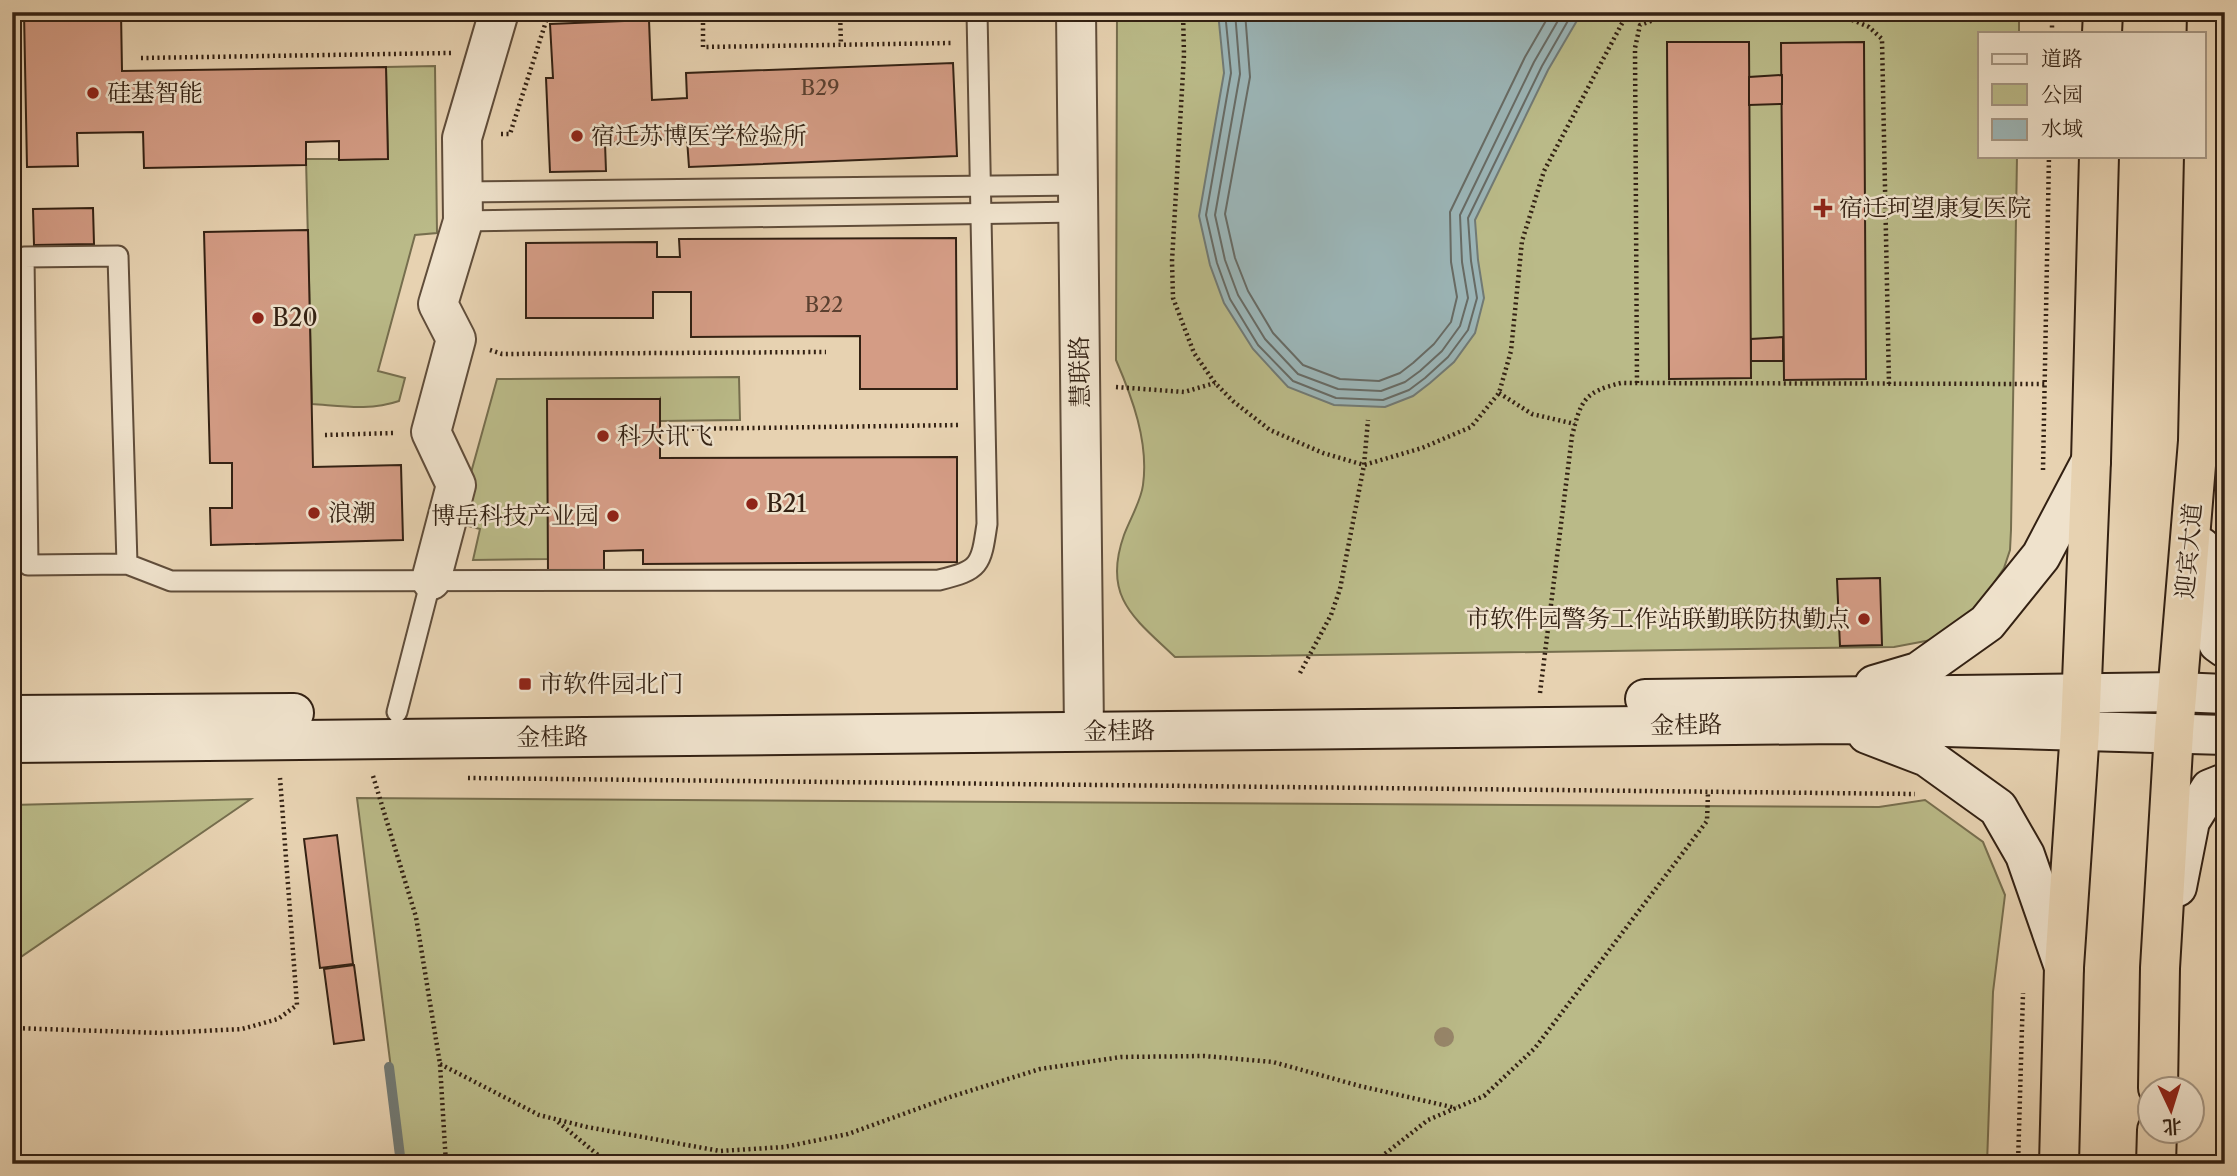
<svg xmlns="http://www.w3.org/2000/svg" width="2237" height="1176" font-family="'Libre Caslon Text','Noto Serif SC',serif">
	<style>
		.green { fill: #baba88; stroke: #766e4e; stroke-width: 2 }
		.water { fill: #9bb5b7; stroke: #717a75; stroke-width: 2 }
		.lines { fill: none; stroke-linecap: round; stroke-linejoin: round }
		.shore { stroke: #676b65; stroke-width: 2 }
		.stream { stroke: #717a75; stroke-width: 10 }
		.building { fill: #d49c85; stroke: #332113; stroke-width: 2 }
		.lane-casing { stroke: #604d3a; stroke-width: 23 }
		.street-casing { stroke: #604d3a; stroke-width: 42 }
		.secondary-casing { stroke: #332113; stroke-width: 42 }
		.highway-casing { stroke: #332113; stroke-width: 42 }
		.path { stroke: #332113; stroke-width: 4.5; stroke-dasharray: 2 3.5; stroke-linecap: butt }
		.lane { stroke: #efe2cc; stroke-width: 19 }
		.street { stroke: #efe2cc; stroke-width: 38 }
		.secondary { stroke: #efe2cc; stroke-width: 38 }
		.highway { stroke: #e7d2b1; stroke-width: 38 }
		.tree { fill: #97866a }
		.poi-dot { fill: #8f2418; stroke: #efe2cc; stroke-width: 2.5 }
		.labels { text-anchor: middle; stroke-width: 5; stroke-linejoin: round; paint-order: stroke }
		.number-label { font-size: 21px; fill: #5b4030 }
		.poi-label { font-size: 24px; fill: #332113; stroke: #efe2cc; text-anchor: start }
		.street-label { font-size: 24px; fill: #332113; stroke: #efe2cc }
	</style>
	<rect width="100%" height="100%" fill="#e7d2b1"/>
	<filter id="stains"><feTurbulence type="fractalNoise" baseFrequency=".00286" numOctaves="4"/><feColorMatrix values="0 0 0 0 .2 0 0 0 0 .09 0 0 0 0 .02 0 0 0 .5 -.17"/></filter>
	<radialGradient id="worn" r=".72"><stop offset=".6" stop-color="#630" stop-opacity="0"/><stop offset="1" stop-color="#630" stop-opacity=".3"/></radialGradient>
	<!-- green -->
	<g class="green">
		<path d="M1117,12H2019V33H1980V156H2017L2011,530L2010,550L2004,568L1974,612L1931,640L1894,647L1175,657C1134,618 1102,597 1124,535C1130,519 1141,501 1143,485C1149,442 1132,397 1116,360Z"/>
		<path d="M435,66L437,233L415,235L378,371L405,378L399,401C370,411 342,406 312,404L306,159H388L386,67Z"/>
		<polygon points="739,377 740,420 660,421 660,399 548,559 473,560 480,529 457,523 497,379"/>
		<polygon points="357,798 1879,807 1925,800 1983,842 2005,895 1993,992 1987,1164 403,1164"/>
		<polygon points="251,799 12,963 12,805"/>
	</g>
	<!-- water -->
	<polygon class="water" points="1218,12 1582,12 1548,70 1475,220 1478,260 1484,298 1475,333 1454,362 1430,383 1413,396 1385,407 1334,405 1288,387 1253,349 1224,303 1210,265 1199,216 1224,73"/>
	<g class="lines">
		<!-- shore -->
		<g class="shore">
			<polyline points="1225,12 1231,73 1206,215 1217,263 1230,299 1258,345 1293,381 1336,398 1383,400 1409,390 1425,378 1448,357 1468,330 1477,298 1471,261 1468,218 1542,66 1573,12"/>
			<polyline points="1235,12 1240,74 1215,215 1225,260 1238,295 1265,339 1298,374 1338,389 1381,391 1405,382 1420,371 1442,351 1460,326 1468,298 1462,262 1460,215 1534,62 1563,12"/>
			<polyline points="1245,12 1250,77 1225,214 1235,258 1248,291 1273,333 1303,365 1340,379 1379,381 1400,373 1413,363 1434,344 1451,322 1457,297 1451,262 1450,212 1525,57 1551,12"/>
		</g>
		<!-- stream -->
		<polyline class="stream" points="389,1067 401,1164"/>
	</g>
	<!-- building -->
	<g class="building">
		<polygon points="24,12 121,12 122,71 386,67 388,159 339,160 339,141 306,142 306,165 144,168 143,132 77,133 78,166 27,167"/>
		<polygon points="649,20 652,100 687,98 686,73 953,63 957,156 689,167 687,139 605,143 606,171 550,172 546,78 553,78 550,24"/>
		<polygon points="1667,42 1749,42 1751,378 1669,379"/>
		<polygon points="1864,42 1866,379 1784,380 1781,43"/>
		<polygon points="1782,75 1782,104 1749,105 1749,77"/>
		<polygon points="93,208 94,244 34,245 33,209"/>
		<polygon points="308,230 313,467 401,465 403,540 211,545 210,508 232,508 232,463 210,463 204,232"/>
		<polygon points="956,238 957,389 860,389 860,336 691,337 691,292 653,292 653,318 526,318 526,243 657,242 657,257 680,257 679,239"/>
		<polygon points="1783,337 1783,361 1751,361 1751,339"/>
		<polygon points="547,399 660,399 660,458 957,457 957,562 643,564 643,550 604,551 604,573 548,574"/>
		<polygon points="1880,578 1882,645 1840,646 1837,579"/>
		<polygon points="337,835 353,964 320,968 304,839"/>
		<polygon points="354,965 364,1040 334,1044 324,969"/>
	</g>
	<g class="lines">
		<!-- lane casing -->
		<g class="lane-casing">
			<g id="lane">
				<polyline points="461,192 1078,185"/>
				<polyline points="463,221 1078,212"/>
				<path d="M127,564L118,256L24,257L28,565L127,564L171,581L939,580C980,570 981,566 987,524L977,12"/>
				<polyline points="397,712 431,580"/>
			</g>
		</g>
		<!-- street casing -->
		<g class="street-casing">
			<g id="street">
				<polyline points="1076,12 1084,731"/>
				<polyline points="431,580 456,485 431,432 456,339 438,304 463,221 462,138 499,12"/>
			</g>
		</g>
		<!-- secondary casing -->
		<g class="secondary-casing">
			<g id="secondary">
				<polyline points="2201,547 2203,593 2218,643 2225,648"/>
				<polyline points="1874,685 1918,672 1987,623 2041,556 2091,461"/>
				<polyline points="1645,699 2178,692 2225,694"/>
				<polyline points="12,715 294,713"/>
				<polyline points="1867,734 1927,757 1998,808 2025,855 2064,967"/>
				<polyline points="12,743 1839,724 2225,735"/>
				<polyline points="2177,887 2190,821 2210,789 2225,783"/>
			</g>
		</g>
		<!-- highway casing -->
		<g class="highway-casing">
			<g id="highway">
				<polyline points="2102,33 2103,12"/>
				<polyline points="2158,1088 2160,968 2174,732 2198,441 2207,12"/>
				<polyline points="2059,1164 2064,967 2080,730 2091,461 2099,156"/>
				<polyline points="2156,1164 2157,1130"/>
			</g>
		</g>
		<!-- path -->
		<g class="path">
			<polyline points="703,12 703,47 952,43"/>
			<polyline points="840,12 841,45"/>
			<polyline points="1183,12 1184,55 1172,261 1173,298 1194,353 1215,383 1234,402 1270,430 1323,453 1364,465 1422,448 1471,427 1499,393 1511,351 1522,241 1544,171 1628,12"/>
			<polyline points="2052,33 2052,12"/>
			<polyline points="141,58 451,53"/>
			<polyline points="501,134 510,134 549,12"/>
			<polyline points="490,350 502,354 826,352"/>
			<polyline points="1637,383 1635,48 1640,25 1659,18 1850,19 1869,27 1882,39 1889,384"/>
			<polyline points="1116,387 1184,392 1215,383"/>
			<polyline points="1499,393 1532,414 1575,424"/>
			<polyline points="681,429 960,425"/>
			<polyline points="325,435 395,433"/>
			<polyline points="2043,470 2049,156"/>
			<polyline points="1300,673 1331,615 1340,589 1364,465 1368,420"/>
			<path d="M1540,693L1572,436C1581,400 1584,392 1621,383L2045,384"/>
			<polyline points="373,776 416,917 440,1064 446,1164"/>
			<polyline points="468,778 1915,794"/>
			<polyline points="12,1028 162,1033 242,1029 278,1019 297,1005 280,778"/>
			<polyline points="440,1064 539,1115 587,1127 720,1151 784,1147 848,1134 950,1097 1040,1069 1121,1057 1204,1056 1273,1062 1360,1086 1456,1108"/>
			<polyline points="558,1122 609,1164"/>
			<polyline points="1372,1164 1428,1120 1484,1096 1535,1048 1707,821 1708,793"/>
			<polyline points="2018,1164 2023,993"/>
		</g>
		<!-- lane -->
		<use href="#lane" class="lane"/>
		<!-- street -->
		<use href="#street" class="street"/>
		<!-- secondary -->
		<use href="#secondary" class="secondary"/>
		<!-- highway -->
		<use href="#highway" class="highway"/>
	</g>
	<!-- trees -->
	<circle class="tree" cx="1444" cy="1037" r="10"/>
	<!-- markers -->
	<g class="poi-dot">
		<circle cx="93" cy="93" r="7"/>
		<circle cx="577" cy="136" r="7"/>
		<path d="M1819.5 197.5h7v7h7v7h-7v7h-7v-7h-7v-7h7z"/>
		<circle cx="258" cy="318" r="7"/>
		<circle cx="603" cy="436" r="7"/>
		<circle cx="752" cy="504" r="7"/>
		<circle cx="314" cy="513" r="7"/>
		<circle cx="613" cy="516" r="7"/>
		<circle cx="1864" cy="619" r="7"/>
		<rect x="518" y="677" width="14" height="14" rx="3.5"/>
	</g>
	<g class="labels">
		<!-- number labels -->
		<g class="number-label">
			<text x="820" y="95">B29</text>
			<text x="824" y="312">B22</text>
		</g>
		<!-- poi labels -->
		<g class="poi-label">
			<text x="107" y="101">硅基智能</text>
			<text x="591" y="144">宿迁苏博医学检验所</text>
			<text x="1839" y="216">宿迁珂望康复医院</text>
			<text x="272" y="326">B20</text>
			<text x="617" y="444">科大讯飞</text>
			<text x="766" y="512">B21</text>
			<text x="328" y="521">浪潮</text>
			<text x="599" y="524" text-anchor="end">博岳科技产业园</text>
			<text x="1850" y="627" text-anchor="end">市软件园警务工作站联勤联防执勤点</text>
			<text x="539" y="692">市软件园北门</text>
		</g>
		<!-- street labels -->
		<g class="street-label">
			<text transform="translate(1080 372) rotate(-91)" y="8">慧联路</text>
			<text transform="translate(2189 551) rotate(-85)" y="8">迎宾大道</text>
			<text transform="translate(1686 725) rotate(-1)" y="8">金桂路</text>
			<text transform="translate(1119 731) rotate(-1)" y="8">金桂路</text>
			<text transform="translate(552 737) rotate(-1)" y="8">金桂路</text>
		</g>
	</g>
	<!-- margin -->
	<rect width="2237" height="1176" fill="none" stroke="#e7d2b1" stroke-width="42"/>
	<rect x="14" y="14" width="2209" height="1148" fill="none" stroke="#332113" stroke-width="3.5"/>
	<rect x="21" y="21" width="2195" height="1134" fill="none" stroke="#332113" stroke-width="2"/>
	<!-- legend -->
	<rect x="1978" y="32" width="228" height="126" fill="#efe2cc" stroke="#a49582" stroke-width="2"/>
	<rect x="1992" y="54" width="35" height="10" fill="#efe2cc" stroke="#a49582" stroke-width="2"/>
	<text x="2041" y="66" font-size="21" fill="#332113">道路</text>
	<rect x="1992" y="84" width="35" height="21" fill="#baba88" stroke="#a49582" stroke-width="2"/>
	<text x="2041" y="102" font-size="21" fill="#332113">公园</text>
	<rect x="1992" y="119" width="35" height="21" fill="#9bb5b7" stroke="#a49582" stroke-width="2"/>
	<text x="2041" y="136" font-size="21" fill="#332113">水域</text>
	<!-- north arrow -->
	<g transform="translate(2171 1110) rotate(176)"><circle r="33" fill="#efe2cc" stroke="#a49582" stroke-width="2"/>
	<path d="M0-5L12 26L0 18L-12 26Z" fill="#8f2418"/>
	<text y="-10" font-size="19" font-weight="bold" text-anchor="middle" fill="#332113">北</text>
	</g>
	<rect width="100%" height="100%" filter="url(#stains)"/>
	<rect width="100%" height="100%" fill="url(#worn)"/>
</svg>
